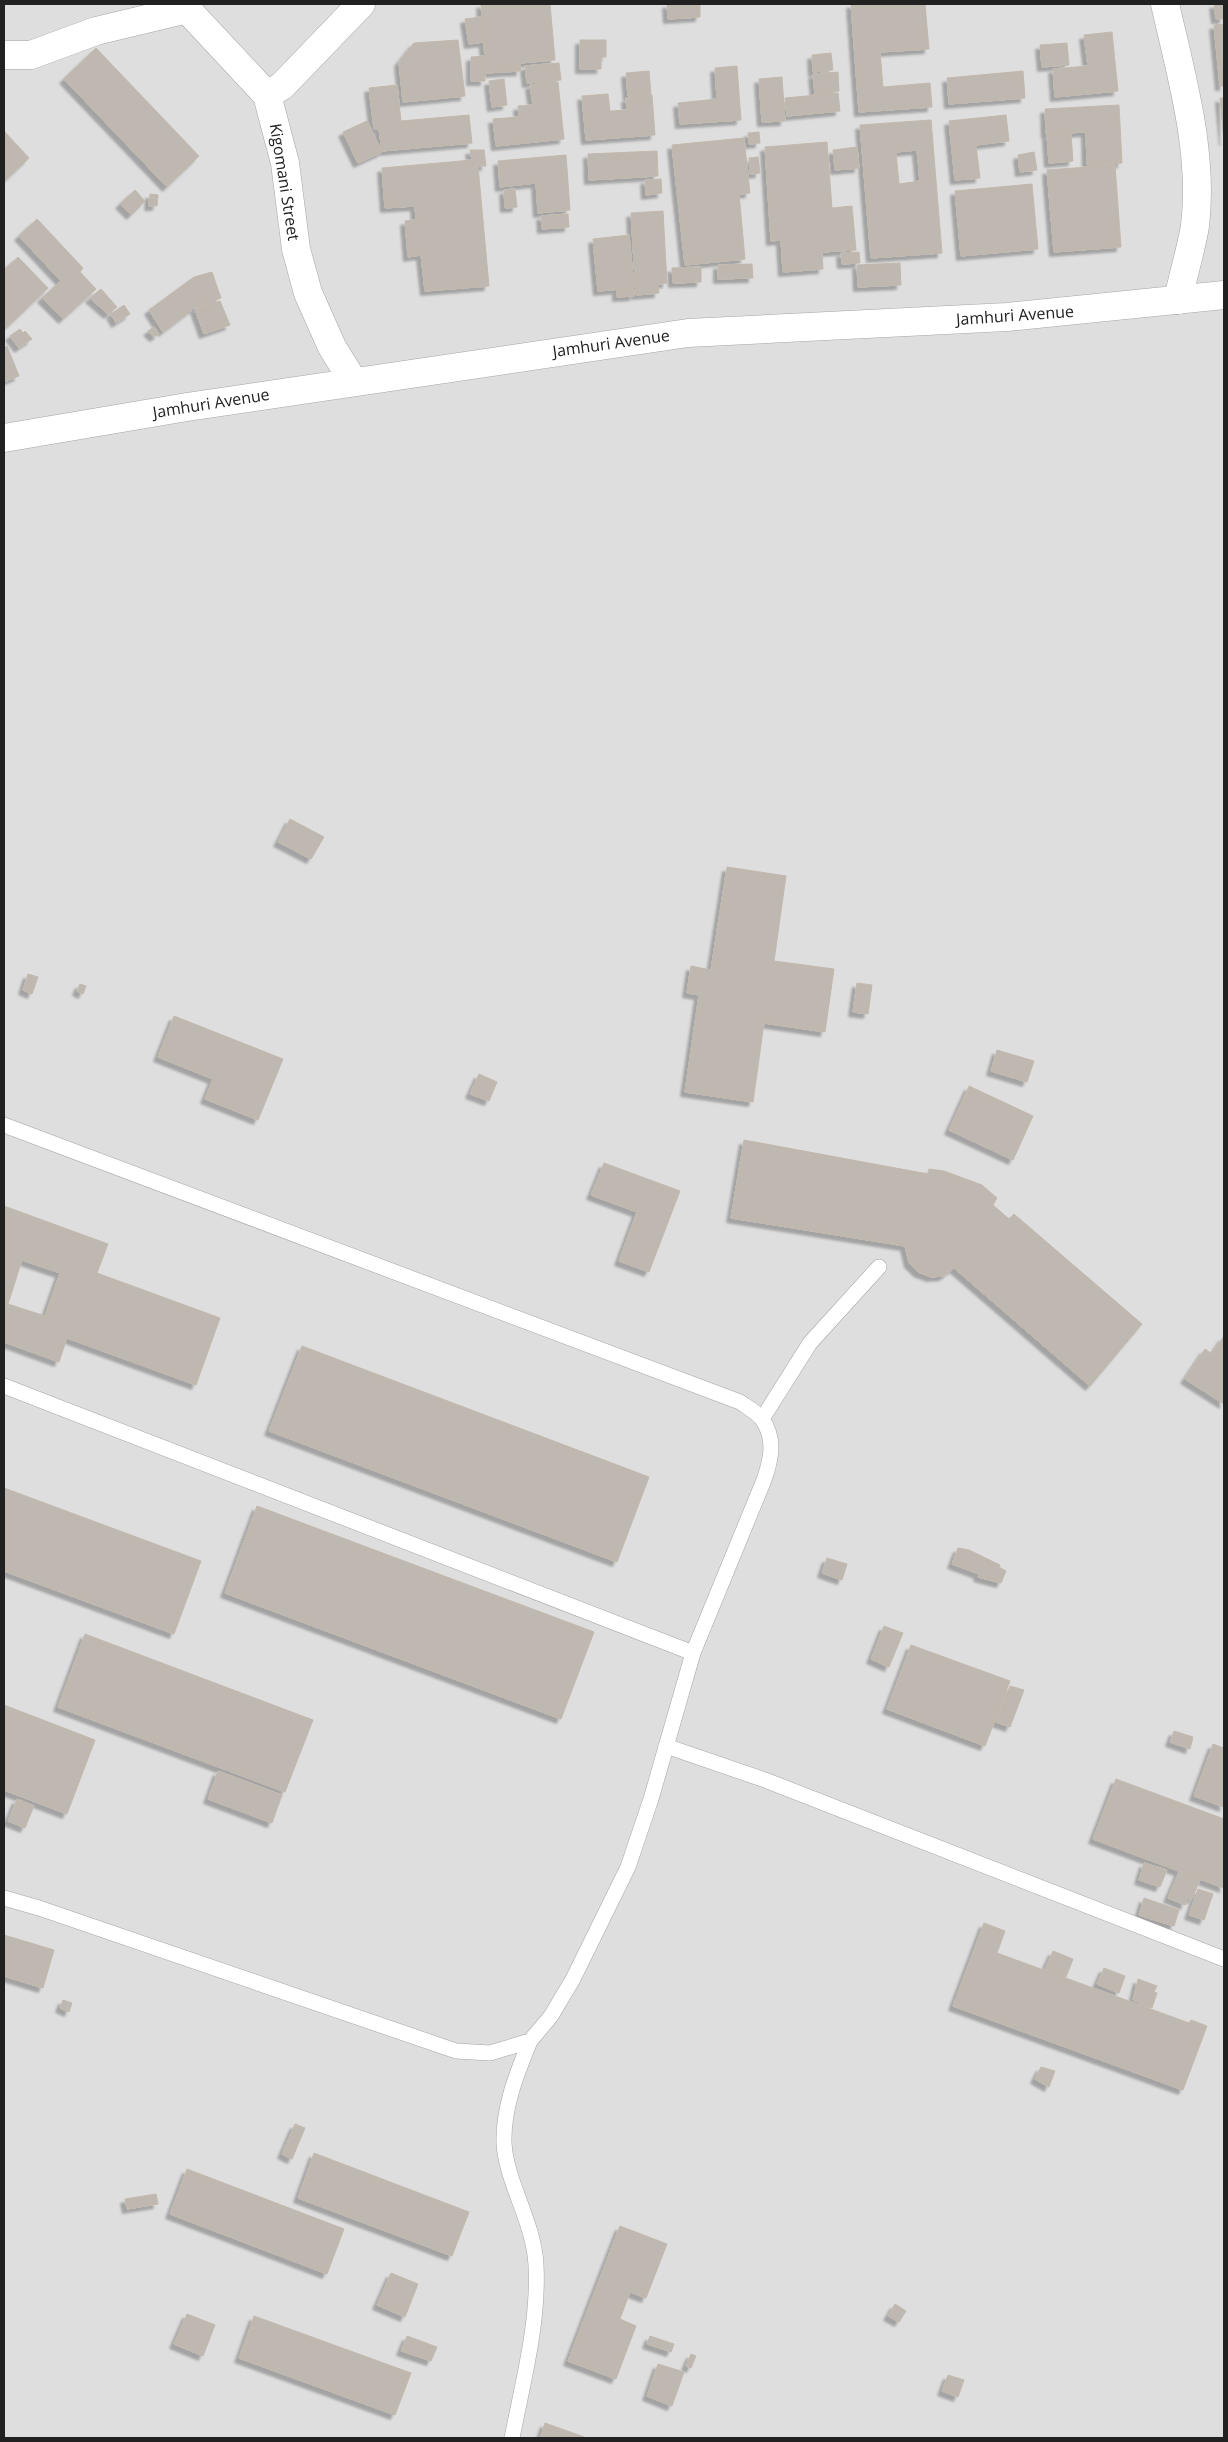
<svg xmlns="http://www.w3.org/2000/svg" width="1228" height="2442" font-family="'Open Sans',sans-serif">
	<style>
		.residential { fill: #dfdede }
		.building { fill: #beb8b1; stroke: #c2b8ac; fill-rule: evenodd; filter: url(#shadow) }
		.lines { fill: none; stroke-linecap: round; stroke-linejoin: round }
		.service-casing { stroke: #a5a5a5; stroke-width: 16 }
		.minor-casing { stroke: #a5a5a5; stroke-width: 29 }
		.tertiary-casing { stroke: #a5a5a5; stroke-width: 29 }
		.service { stroke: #fff; stroke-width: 15 }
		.minor { stroke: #fff; stroke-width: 28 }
		.tertiary { stroke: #fff; stroke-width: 28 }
		.labels { text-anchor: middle; stroke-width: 5; stroke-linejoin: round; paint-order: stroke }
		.street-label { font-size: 16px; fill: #212121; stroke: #fff }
	</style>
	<defs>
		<filter id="shadow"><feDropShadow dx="-4.5" dy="4.5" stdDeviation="1" flood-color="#0004"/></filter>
	</defs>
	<rect width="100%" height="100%" fill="#f1efe9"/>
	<!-- residential -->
	<rect class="residential" x="4" y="4" width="1220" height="2434"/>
	<!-- building -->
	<g class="building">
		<polygon points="481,4 550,4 555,60 520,63 521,71 486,73"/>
		<polygon points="667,4 700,4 700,17 668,19"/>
		<polygon points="851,4 925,4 929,49 880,52 883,87 930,83 932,107 859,112"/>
		<polygon points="1214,4 1224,4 1224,19 1216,19"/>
		<polygon points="481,17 484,42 469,44 465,19"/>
		<polygon points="1224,24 1224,86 1220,86 1214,25"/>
		<polygon points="1112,32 1118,91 1055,97 1053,69 1088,66 1084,35"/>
		<polygon points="458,40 465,96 403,102 399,62 414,43"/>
		<polygon points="580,40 606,40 606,57 601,57 601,69 580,69"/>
		<polygon points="1067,43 1069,65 1042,67 1040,45"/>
		<polygon points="96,48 199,156 167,187 64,79"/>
		<polygon points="831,53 833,70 813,72 812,55"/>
		<polygon points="484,56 485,81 471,81 471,57"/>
		<polygon points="559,63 561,80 527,83 525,66"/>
		<polygon points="737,66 741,120 680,124 678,103 717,99 715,68"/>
		<polygon points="649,71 651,95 628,96 626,73"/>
		<polygon points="1023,71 1025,98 949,104 947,78"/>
		<polygon points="838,72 839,91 815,94 813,74"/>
		<polygon points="782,77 785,121 762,122 759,79"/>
		<polygon points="504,79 507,105 492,107 489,81"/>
		<polygon points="558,82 564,139 496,146 493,119 519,117 518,106 533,105 530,85"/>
		<polygon points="397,85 401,121 469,115 472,143 382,151 379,129 374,129 369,88"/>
		<polygon points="838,93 840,111 787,116 785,98"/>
		<polygon points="608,94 610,111 627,110 626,98 652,95 655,135 586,140 582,96"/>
		<polygon points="1220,98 1224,98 1224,141"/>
		<polygon points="1119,105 1122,163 1087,165 1086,132 1046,134 1045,109"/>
		<polygon points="1006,115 1009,141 976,145 980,178 955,180 949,121"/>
		<path d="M931,120L942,253L871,258L860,125ZM917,150L920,181L899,184L896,152Z"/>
		<polygon points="367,121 382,152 358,163 343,132"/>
		<polygon points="4,131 29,158 4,182"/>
		<polygon points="759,132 760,143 749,144 748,133"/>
		<polygon points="1071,134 1073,161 1049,163 1047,135"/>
		<polygon points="744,138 750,193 739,194 745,259 685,265 672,145"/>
		<polygon points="827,142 832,208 852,206 856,250 822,252 823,269 783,272 781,240 771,241 765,147"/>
		<polygon points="857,147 859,168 835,170 833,150"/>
		<polygon points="470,150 484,150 486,166 478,166 489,286 425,291 421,255 408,257 405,221 416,220 415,206 385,208 382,168 472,160"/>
		<polygon points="657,151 658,176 589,180 588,154"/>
		<polygon points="1034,152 1037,170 1020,172 1018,155"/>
		<polygon points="566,155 570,210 538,213 536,183 500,187 498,161"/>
		<polygon points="758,157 760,173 750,174 749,158"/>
		<polygon points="1115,165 1121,247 1054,252 1047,170"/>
		<polygon points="661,179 662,193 646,195 645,180"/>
		<polygon points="1032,184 1038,249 961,256 955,191"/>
		<polygon points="515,189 517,207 505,208 504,190"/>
		<polygon points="135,190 145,201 131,215 120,204"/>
		<polygon points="150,194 158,195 157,206 149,206"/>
		<polygon points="663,211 667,283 658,284 659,293 636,295 631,213"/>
		<polygon points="568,214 569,227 542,229 541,216"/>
		<polygon points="37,219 83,268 80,272 96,289 63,319 42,298 61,281 19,236"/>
		<polygon points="629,235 634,288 598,291 593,239"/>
		<polygon points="859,252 860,263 842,264 841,253"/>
		<polygon points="18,257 48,288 4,330 4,270"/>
		<polygon points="900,263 901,285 858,287 857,265"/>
		<polygon points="752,264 753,278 718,279 718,265"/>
		<polygon points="701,267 701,282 673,283 672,268"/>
		<polygon points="212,272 221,298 194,308 163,332 149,310 194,277"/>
		<polygon points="101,289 117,307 108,314 90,298"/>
		<polygon points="634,289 634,296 617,297 617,290"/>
		<polygon points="220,301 230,325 204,334 195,309"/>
		<polygon points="124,305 130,314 116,323 111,314"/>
		<polygon points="154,327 159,334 154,337 148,331"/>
		<polygon points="20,329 23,333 25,331 32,339 19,348 10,336"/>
		<polygon points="7,346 19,376 4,382 4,348"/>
		<polygon points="290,819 324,837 311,859 278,842"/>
		<polygon points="727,867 786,876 774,961 834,969 825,1032 764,1023 753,1102 685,1092 699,995 687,993 691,966 711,970"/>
		<polygon points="28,974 38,977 32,994 23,990"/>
		<polygon points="857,983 872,985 868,1014 853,1012"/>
		<polygon points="80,984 86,986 83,994 77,991"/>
		<polygon points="174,1016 283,1059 258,1120 205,1099 213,1079 158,1057"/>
		<polygon points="997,1050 1034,1061 1027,1082 991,1071"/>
		<polygon points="479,1074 497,1082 489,1101 470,1094"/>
		<polygon points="969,1086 1033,1116 1013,1160 949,1130"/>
		<polygon points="744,1140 928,1174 929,1169 944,1171 982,1185 997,1198 993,1205 1009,1219 1014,1214 1142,1324 1090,1386 954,1268 944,1276 931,1277 918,1272 909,1263 905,1246 731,1218"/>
		<polygon points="604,1163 680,1191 649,1272 619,1261 637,1212 591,1195"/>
		<path d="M4,1206L108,1244L97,1273L220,1318L196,1385L67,1338L59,1362L4,1342ZM22,1260L60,1273L45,1316L8,1304Z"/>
		<polygon points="1224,1336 1224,1404 1185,1379 1205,1349 1212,1354"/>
		<polygon points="302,1346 649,1477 617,1562 269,1431"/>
		<polygon points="4,1488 201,1561 174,1634 4,1571"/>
		<polygon points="257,1506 594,1632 561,1719 225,1593"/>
		<polygon points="958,1548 969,1550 1000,1565 999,1567 1006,1571 1001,1583 978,1577 979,1574 952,1564"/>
		<polygon points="827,1558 847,1564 842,1580 822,1573"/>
		<polygon points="884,1626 903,1633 889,1667 871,1659"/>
		<polygon points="85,1634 313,1720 285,1792 58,1707"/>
		<polygon points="911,1645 1010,1681 985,1746 887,1709"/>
		<polygon points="1010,1686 1024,1690 1010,1727 996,1722"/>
		<polygon points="4,1705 95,1740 67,1814 4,1790"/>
		<polygon points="1174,1731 1193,1737 1190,1749 1170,1742"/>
		<polygon points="1213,1744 1224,1748 1224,1807 1194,1796"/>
		<polygon points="218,1771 282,1795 272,1823 208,1799"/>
		<polygon points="1116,1779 1224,1819 1224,1888 1093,1839"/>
		<polygon points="17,1799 34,1806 25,1828 8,1821"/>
		<polygon points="1144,1863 1167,1870 1160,1887 1139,1880"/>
		<polygon points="1179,1872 1200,1880 1192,1899 1187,1898 1185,1905 1168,1898"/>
		<polygon points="1198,1889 1213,1894 1204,1920 1189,1915"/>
		<polygon points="1144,1898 1179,1910 1174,1926 1139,1915"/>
		<polygon points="984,1923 1005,1931 997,1953 1189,2023 1191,2020 1207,2026 1183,2090 953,2006"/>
		<polygon points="4,1935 54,1950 43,1988 4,1976"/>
		<polygon points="1053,1951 1073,1959 1066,1977 1045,1969"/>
		<polygon points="1104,1968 1125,1976 1119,1993 1097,1984"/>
		<polygon points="1138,1979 1157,1986 1154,1992 1157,1993 1152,2008 1133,2000"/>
		<polygon points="63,2000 72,2003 69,2012 60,2008"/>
		<polygon points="1041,2067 1055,2071 1049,2087 1035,2079"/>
		<polygon points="295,2124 305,2128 292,2159 282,2154"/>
		<polygon points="314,2153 469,2212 452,2256 298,2198"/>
		<polygon points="187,2169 344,2229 327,2274 170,2214"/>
		<polygon points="156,2194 158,2204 127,2209 125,2199"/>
		<polygon points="620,2226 667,2244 646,2298 630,2292 620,2319 636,2326 616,2379 568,2361"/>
		<polygon points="391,2273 418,2284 405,2317 377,2305"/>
		<polygon points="895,2304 906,2311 899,2322 888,2316"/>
		<polygon points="187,2314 215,2325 203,2356 174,2344"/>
		<polygon points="254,2316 411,2373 395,2415 239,2358"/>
		<polygon points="407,2336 437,2347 431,2361 401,2351"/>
		<polygon points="650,2336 674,2344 671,2352 647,2344"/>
		<polygon points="691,2354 696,2356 691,2368 686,2366"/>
		<polygon points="658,2364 684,2372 672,2406 647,2396"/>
		<polygon points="948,2375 964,2380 958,2397 942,2391"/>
		<polygon points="545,2423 587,2438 540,2438"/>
	</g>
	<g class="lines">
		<!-- service casing -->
		<g class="service-casing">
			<g id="service">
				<path d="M4,1125L740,1402C747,1407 758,1413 762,1419C776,1439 771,1460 764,1480L693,1653L651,1799L628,1867L573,1979L551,2016L530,2041L490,2053L456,2051L39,1908L4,1898"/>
				<polyline points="4,1386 693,1653"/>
				<polyline points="762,1419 810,1343 879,1267"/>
				<polyline points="666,1746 765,1780 1224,1959"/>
				<path d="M512,2438C523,2381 539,2323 536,2265C534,2222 506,2182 504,2143C503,2107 517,2073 530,2041"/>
			</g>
		</g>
		<!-- minor casing -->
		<g class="minor-casing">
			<g id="minor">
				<polyline points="182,4 267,95 285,163 296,249 308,293 332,347 353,381"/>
				<path d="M1165,4C1181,75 1204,152 1195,226C1191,250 1183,275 1178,300"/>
				<polyline points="4,55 31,55 96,31 188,9"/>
				<polyline points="267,95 282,86 361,4"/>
			</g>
		</g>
		<!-- tertiary casing -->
		<g class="tertiary-casing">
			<polyline id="tertiary" points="4,438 187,407 688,333 1007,317 1224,295"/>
		</g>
		<!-- service -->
		<use href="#service" class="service"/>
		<!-- minor -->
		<use href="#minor" class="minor"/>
		<!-- tertiary -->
		<use href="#tertiary" class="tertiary"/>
	</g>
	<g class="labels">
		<!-- street labels -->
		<g class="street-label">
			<text transform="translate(285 182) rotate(81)" y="6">Kigomani Street</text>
			<text transform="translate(1015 315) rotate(-4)" y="6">Jamhuri Avenue</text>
			<text transform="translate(611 343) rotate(-8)" y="6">Jamhuri Avenue</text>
			<text transform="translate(211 403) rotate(-9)" y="6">Jamhuri Avenue</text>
		</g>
	</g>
	<!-- border -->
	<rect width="1228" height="2442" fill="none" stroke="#212121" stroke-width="10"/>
</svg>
